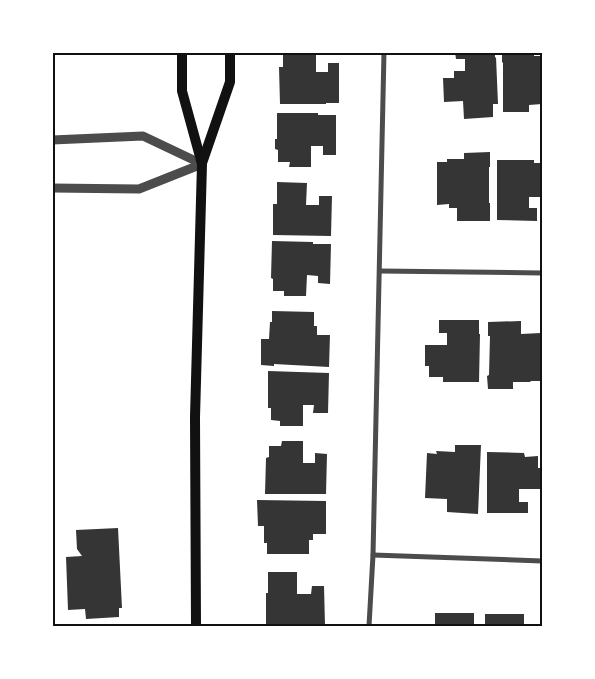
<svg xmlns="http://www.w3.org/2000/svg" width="595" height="679" font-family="Helvetica,sans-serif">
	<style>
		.building { fill: #353535 }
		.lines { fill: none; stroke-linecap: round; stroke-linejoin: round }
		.minor { stroke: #4c4c4c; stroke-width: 5 }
		.tertiary { stroke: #4c4c4c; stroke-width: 9 }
		.secondary { stroke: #111; stroke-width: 10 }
		.neatline { fill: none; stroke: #111; stroke-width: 2 }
	</style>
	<rect width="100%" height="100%" fill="#fff"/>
	<!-- building -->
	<g class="building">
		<polygon points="316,52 316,72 328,72 328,63 339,63 339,103 326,103 326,104 280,104 279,67 283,67 283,53"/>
		<polygon points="455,52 495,52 495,58 496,57 498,104 493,104 493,117 464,119 463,101 444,102 443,78 454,78 454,71 465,71 465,59 456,59"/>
		<polygon points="502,52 534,52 534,56 542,56 542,104 529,105 529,112 503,112 503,63 502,62"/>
		<polygon points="277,113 318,113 318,115 336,115 336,155 323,155 323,146 311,146 311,167 289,167 290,162 278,162 278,150 275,149 275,139 277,139"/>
		<polygon points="490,152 490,167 489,167 489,203 490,203 490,221 457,221 457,208 449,208 449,204 437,205 437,162 447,162 447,159 464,159 464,153"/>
		<polygon points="497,160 534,160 534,163 542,163 542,197 529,197 529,208 537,208 537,221 497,220"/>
		<polygon points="277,182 307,183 306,205 319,205 319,196 332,196 331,236 273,235 273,204 277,204"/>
		<polygon points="272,241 313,242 313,244 331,244 330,284 318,283 318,276 307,275 306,296 284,296 284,291 273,291 273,279 271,278"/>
		<polygon points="272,311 314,312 314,326 317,326 317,335 330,335 329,367 274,364 274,366 261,365 261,339 269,339 270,322 272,322"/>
		<polygon points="439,320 479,320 479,334 480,334 479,382 443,382 443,377 429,377 429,366 425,366 425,345 447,345 447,333 439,333"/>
		<polygon points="521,321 521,334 541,333 541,381 530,381 531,382 513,382 513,389 488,389 487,376 489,375 490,336 488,336 488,322"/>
		<polygon points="268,371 329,373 328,413 313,413 314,405 303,405 303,426 280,426 280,421 271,420 271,408 268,408"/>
		<polygon points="282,441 303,441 303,463 315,463 315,453 327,454 326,494 265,494 266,458 269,457 269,446 281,446"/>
		<polygon points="455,445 481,445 478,514 447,512 447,499 425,498 427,453 437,454 436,451 455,452"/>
		<polygon points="487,452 524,453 525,457 538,456 538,468 542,468 541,489 519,489 519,502 528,502 528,513 487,513"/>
		<polygon points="257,500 326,501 326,534 313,534 313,540 309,540 309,554 267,554 267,543 264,543 264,526 258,526"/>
		<polygon points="118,528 122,608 119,608 119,617 86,619 85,609 68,610 66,557 82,556 77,549 76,530"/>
		<polygon points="268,572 297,572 297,594 311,594 312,586 324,586 325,625 266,625 266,593 268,593"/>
		<polygon points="435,613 474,613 474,626 435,625"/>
		<rect x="485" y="614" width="39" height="12"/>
	</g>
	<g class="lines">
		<!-- minor -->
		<g class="minor">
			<polyline points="380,271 542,273"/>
			<polyline points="373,555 542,561"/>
			<polyline points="369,626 373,555 384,52"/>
		</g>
		<!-- tertiary -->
		<g class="tertiary">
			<polyline points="52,140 143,136 202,164"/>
			<polyline points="52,188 139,189 202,164"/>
		</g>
		<!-- secondary -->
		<g class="secondary">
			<polyline points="182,52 182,91 202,164 195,417 196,626"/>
			<polyline points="202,163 230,82 230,52"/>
		</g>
	</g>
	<!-- border -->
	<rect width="595" height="679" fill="none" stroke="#ffffff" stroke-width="108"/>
	<rect x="54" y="54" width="487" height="571" class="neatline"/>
</svg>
